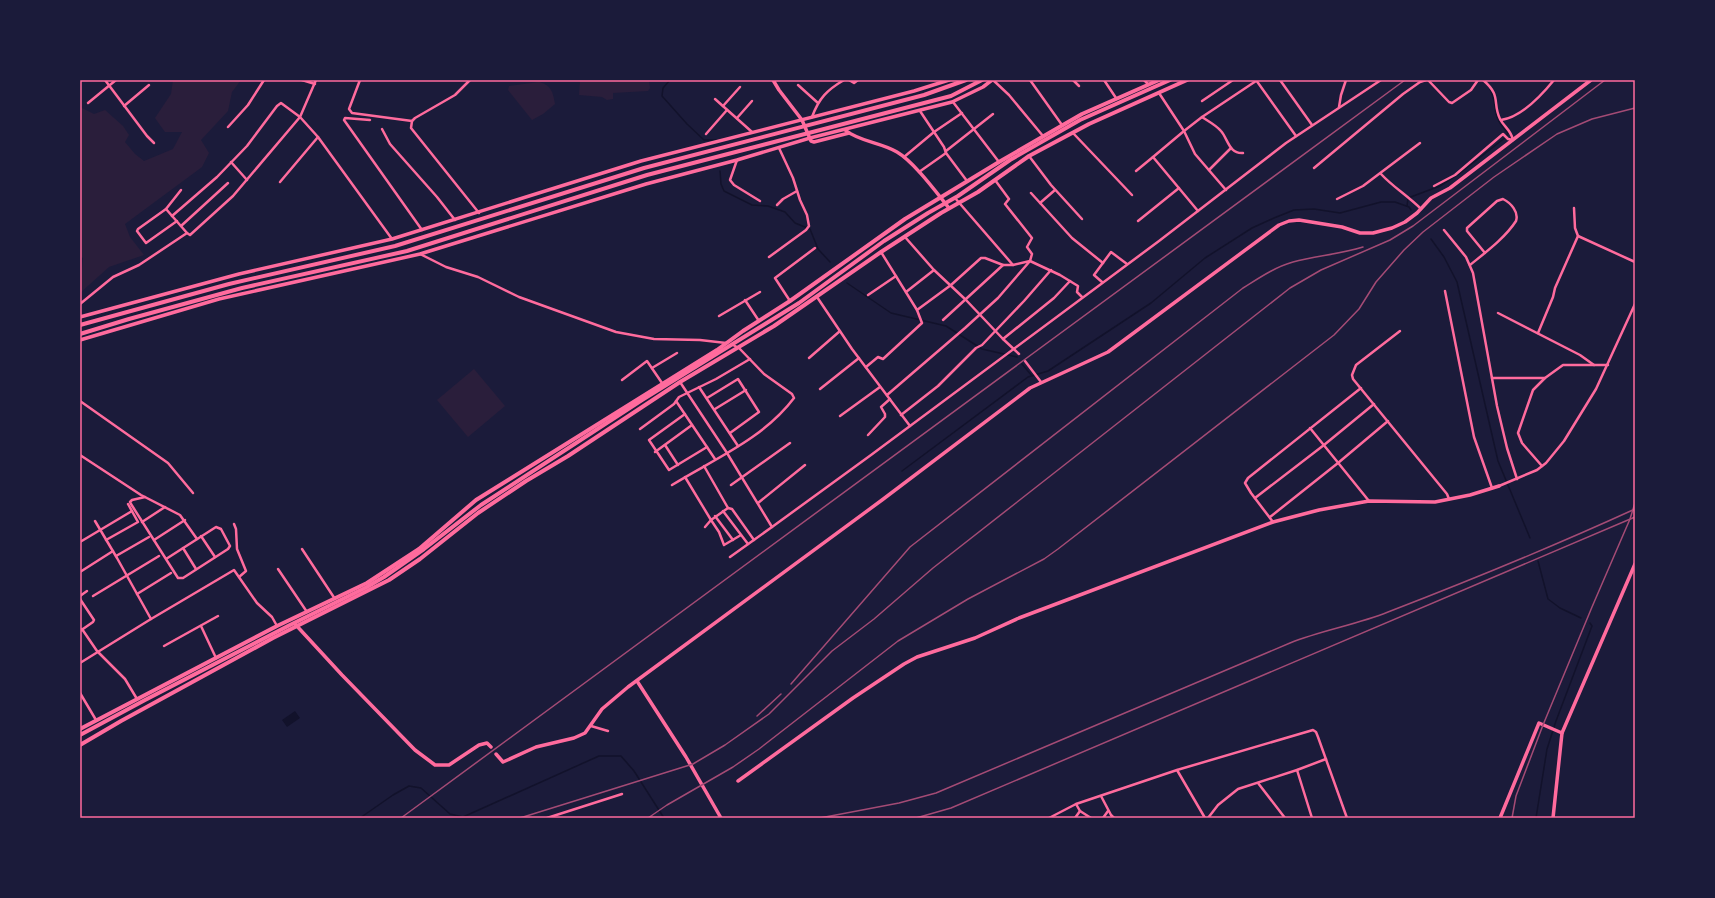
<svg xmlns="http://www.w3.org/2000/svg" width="1715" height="898" font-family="Jost,sans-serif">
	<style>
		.green { fill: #2a1e3b }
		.water { fill: #12122b }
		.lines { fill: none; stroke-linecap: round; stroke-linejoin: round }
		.stream { stroke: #12122b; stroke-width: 1.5 }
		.minor { stroke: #ff6b9d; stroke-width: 2.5 }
		.tertiary { stroke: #ff6b9d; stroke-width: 3.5 }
		.primary { stroke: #ff6b9d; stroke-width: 4 }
		.rail { stroke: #a44b75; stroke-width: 1.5 }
		.neatline { fill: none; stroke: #ff6b9d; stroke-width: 1.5 }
	</style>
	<rect width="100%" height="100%" fill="#1b1b3a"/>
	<!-- green -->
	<g class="green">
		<polygon points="173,80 241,80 232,92 228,111 201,140 209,153 202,167 125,224 130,237 144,255 109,267 80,293 83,258 80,256 80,107 94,114 105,110 123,126 129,135 125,142 135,154 144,161 173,149 182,132 165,132 155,118 171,94"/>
		<polygon points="580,80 649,80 650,88 648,91 613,93 613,99 607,100 602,97 579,95"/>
		<path d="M539,82C551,85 553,92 555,104L543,114L532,120L508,90L509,86Z"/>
		<polygon points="474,369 505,406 468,437 437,400"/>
	</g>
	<!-- water -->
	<polygon class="water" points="295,711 300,718 287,727 282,720"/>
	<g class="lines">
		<!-- stream -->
		<g class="stream">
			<polyline points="670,80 663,88 662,96 687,124 704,140 717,140"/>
			<polyline points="720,171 721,184 724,191 752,205 768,206 785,212 795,223 810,229 818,249 830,262"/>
			<path d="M1407,206L1408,198L1440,186L1460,173L1506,137L1508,133C1490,115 1499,107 1490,89"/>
			<polyline points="1431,239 1444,257 1457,282 1498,461 1530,538"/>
			<polyline points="847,283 891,313 946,326 982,349 1017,357"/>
			<polyline points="1022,364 1032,376"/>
			<polyline points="902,471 1028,377 1048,371 1151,303 1205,258 1252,228 1274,218 1294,210 1314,209 1340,213 1381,202 1395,202 1409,207 1411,210"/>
			<polyline points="1538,561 1548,599 1560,608 1581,618"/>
			<polyline points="360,818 393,795 409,786 421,788 450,814 463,817 599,756 621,756 634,771 664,818"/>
			<polyline points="1536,818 1547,749 1556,721 1592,626 1590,623"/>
		</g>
		<!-- minor -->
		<g class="minor">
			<polyline points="105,80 147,136 154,143"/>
			<polyline points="302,80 315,84"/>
			<polyline points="316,80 300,117 318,137 392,239"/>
			<polyline points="360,80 349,109 352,113 412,121"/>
			<polyline points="470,80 455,95 415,118 412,121 411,128 479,213"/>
			<polyline points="849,80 854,83 858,80"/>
			<polyline points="993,80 1009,95 1043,136"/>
			<polyline points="1030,80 1062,125"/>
			<polyline points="1073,80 1079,86"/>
			<polyline points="1104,80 1116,98"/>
			<polyline points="1144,80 1148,84"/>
			<polyline points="1256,80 1296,136"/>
			<polyline points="1280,80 1312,125"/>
			<polyline points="1428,80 1449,102 1452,103 1471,90 1478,80"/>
			<polyline points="798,85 818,103"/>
			<polyline points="1159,93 1184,131 1153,157 1198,211"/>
			<polyline points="715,99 752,132"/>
			<polyline points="1202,101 1233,80"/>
			<polyline points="953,102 999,162"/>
			<polyline points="88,103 116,80"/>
			<polyline points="124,106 149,85"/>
			<polyline points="723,106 740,87"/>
			<polyline points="1339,107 1341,95 1346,80"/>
			<polyline points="920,111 944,147 946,153 967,181"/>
			<path d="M812,117C819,98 827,90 844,80"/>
			<polyline points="1202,117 1256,81"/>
			<polyline points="737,118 752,101"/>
			<polyline points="370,120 345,118 344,120 422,230"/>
			<path d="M1501,120C1522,117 1541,96 1554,80"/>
			<polyline points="228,127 248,105 264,80"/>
			<polyline points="382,129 390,144 437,197 455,220"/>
			<polyline points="1073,133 1132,195"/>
			<polyline points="706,134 727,110"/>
			<polyline points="946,151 993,114"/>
			<polyline points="1029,156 1051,185 1082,219"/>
			<polyline points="904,157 934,132 962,113"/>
			<polyline points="737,160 730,180 734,185 760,201"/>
			<polyline points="231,162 247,180"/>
			<polyline points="1314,168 1403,94 1420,82 1426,80"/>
			<polyline points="1209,170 1231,148"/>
			<polyline points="1136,171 1153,157"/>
			<polyline points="919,172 946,153"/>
			<path d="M1381,174C1393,187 1408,196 1421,209"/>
			<polyline points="280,182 318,137"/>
			<path d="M1434,186L1455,175L1503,134L1508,139L1513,140C1511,130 1504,127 1500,119C1492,103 1502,96 1483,80"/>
			<path d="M1226,190L1195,154L1184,131L1202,117C1208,121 1216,125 1221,131C1228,139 1229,154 1243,153"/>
			<polyline points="1031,193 1072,238 1103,263"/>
			<polyline points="955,198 1013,265 1030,261 1060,275 1078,286 1077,292 1082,297"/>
			<polyline points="1337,199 1363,186 1420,143"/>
			<polyline points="1040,203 1055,190"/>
			<polyline points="777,205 783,199 797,191"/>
			<polyline points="1574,208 1575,228 1578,236 1635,262"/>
			<polyline points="166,209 187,233"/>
			<polyline points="177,221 146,243 137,231 138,229 166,209 181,190"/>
			<polyline points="1138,221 1179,188"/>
			<polyline points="181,226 228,183"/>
			<polyline points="1444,230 1466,257 1473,273 1497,406 1507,448 1517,479"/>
			<polyline points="905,237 934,270 966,300 1003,339 1019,354"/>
			<polyline points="420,254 446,267 478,277 519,297 616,332 654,339 700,340 726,343"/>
			<polyline points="769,257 806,230 809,226 807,215 800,200 793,178 779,148"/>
			<path d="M1470,265C1486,252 1505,238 1516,221C1519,212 1511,203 1503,199L1497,201L1467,228V231L1485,253"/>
			<polyline points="1102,282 1094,275 1111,252 1127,264"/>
			<polyline points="1445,291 1474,437 1492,488"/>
			<polyline points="906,292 934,270"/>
			<polyline points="868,295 896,276"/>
			<polyline points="817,297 852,349 910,426"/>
			<polyline points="745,300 759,321"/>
			<polyline points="790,301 775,278 815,248"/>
			<polyline points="80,304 113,277 139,265 187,233 190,235 233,196 300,117 281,103 277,106 247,146 217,177 172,216"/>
			<polyline points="917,310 951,285 981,258 985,258 1003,265"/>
			<polyline points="1498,313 1580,355 1594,365"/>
			<polyline points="719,316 760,292"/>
			<polyline points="943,320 1003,265 1013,265"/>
			<polyline points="1400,331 1356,365 1352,375 1353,379 1447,494 1449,499"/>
			<polyline points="1538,333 1553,297 1555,288 1578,236"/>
			<polyline points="1003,339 1054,298 1070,281"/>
			<polyline points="809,358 840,331"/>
			<polyline points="1025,361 1041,382"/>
			<polyline points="866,367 878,357 883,359 922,323 917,310 881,252"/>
			<polyline points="652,368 677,353"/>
			<polyline points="1492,378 1545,378"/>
			<polyline points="622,380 647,361 662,383"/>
			<polyline points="680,382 727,453 772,527 730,557"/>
			<polyline points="699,387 738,446"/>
			<polyline points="820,389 859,358"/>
			<polyline points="887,395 965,328 998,298 1030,261 1032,254 1027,247 1032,238 1005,204 1009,199 995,180"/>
			<polyline points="707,398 738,379 759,412 730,433"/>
			<polyline points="80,401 168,463 193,493"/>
			<polyline points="676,401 715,459"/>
			<polyline points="715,409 746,390"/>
			<polyline points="685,414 649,440 669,470 707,447"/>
			<polyline points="901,415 938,386 976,348 982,345 1024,301 1051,270"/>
			<polyline points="840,416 880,387"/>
			<polyline points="1310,428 1369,501"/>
			<polyline points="640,429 674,404 679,397 716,379 750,359"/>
			<polyline points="868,435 885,417 885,414 881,407 890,399"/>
			<polyline points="665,445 678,465"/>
			<polyline points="655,452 692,425"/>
			<polyline points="80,455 141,495 180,515 197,539"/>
			<polyline points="704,466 728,508"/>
			<polyline points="1542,466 1522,443 1518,433 1533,390 1545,378 1563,365 1608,365"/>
			<polyline points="685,477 711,520 728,508 732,509 754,540"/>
			<path d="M672,485C714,459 763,439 794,398L792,394L764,374L739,348L733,345"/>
			<polyline points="731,485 790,443"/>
			<polyline points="1499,486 1537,470 1546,463 1564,441 1596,389 1635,304"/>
			<polyline points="145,497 132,500 130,502 131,504 178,578 183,578 228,549 230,546 221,529 216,527 166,559"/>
			<polyline points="1255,498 1324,445 1374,404"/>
			<polyline points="758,503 805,465"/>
			<polyline points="723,511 748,544"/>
			<polyline points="715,516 733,540"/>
			<polyline points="1270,517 1338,463 1388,421"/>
			<polyline points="95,521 117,558 151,619 234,570 257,603 272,617 277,626"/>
			<polyline points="142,522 165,507"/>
			<polyline points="1273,522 1251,493 1245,483 1248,478 1361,388"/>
			<polyline points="234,524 236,529 237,549 246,571 239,577"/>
			<polyline points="705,527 711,520 719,532 724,545 741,535"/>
			<polyline points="772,527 871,455 1159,241 1286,143 1381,80"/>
			<polyline points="201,536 215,557"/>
			<polyline points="106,540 138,522 128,504"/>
			<polyline points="154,540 185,520"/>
			<polyline points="80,542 132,511"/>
			<polyline points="183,548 196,569"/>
			<polyline points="302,549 335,599"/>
			<polyline points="116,556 149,537"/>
			<polyline points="278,569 307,612"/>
			<polyline points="80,572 113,551"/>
			<polyline points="137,594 171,573"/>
			<polyline points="80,596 87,591"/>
			<polyline points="93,596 159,556"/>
			<polyline points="80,599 94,620 93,622 80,631"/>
			<polyline points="201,626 216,658"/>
			<polyline points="82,629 97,651 125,679 137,699"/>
			<polyline points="164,646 218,616"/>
			<polyline points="80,663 151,619"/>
			<polyline points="80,693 96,720"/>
			<polyline points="591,726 608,731"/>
			<polyline points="1177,770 1205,818"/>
			<polyline points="1297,770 1312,818"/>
			<polyline points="1258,783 1285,818"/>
			<polyline points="1101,796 1111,815 1114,818"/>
			<polyline points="1076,804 1080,811 1091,818"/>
			<polyline points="547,818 622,794"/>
			<polyline points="1049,818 1076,804 1177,770 1313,730 1316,732 1318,737 1347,818"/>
			<polyline points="1075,818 1080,811"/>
			<polyline points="1103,818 1108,811"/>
			<polyline points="1208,818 1218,805 1238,789 1297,770 1326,759"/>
		</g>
		<!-- tertiary -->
		<g class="tertiary">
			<polyline points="773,80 779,90 802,120 811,141 814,142 849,133"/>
			<path d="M845,130C860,142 880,142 897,152C914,162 936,192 949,208"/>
			<polyline points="80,317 239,274 392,239 641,161 914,91 949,80"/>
			<polyline points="80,340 219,299 420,254 646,184 737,160 810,138 952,102 983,87 992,80"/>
			<polyline points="295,624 342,675 415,750 435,765 449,765 479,745 487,743 491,747"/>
			<polyline points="637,681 686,757 721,818"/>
			<polyline points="496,754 503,762 536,747 574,738 585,733 602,709 628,687 882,500 1030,388 1108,352 1279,225 1289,221 1299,220 1342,227 1360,233 1373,233 1392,228 1405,222 1417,213 1431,198 1450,188 1591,80"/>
			<polyline points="738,781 853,698 904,664 917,657 975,638 1019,618 1273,522 1319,510 1369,501 1435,502 1470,495 1499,486"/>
			<polyline points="1500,818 1539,723 1562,733 1635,564"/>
			<polyline points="1553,818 1562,733"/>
		</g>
		<!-- primary -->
		<g class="primary">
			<polyline points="80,325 229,284 395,246 644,168 924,95 966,80"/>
			<polyline points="80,334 129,319 242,288 407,251 647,175 951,96 982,80"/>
			<polyline points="80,729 277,626 367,583 419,549 476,500 717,350 743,331 790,301 905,219 999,162 1082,114 1159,80"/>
			<polyline points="80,735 145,700 288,626 367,587 384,577 424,549 481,505 642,400 799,303 884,241 928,213 958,196 1010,160 1080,120 1170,80"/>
			<polyline points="80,745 121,721 273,638 389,580 420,559 478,513 526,481 568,456 680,382 774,326 881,252 941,213 978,192 1029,156 1089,124 1187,80"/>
		</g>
		<!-- rail -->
		<g class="rail">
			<path d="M791,684L910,547L1243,288C1259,278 1275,267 1293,262C1316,256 1340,254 1363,247"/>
			<polyline points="757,716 781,694"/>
			<polyline points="401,818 1405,80"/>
			<polyline points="520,818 693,764 725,745 769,714 832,651 874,619 933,568 1290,288 1321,270 1390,240 1413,226 1605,80"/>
			<polyline points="648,818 667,805 733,767 759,749 898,641 968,599 1044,559 1058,549 1334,335 1359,309 1376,282 1404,250 1423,232 1494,177 1557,134 1592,119 1635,108"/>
			<path d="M820,818L899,803L936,793L1290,643C1322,630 1356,625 1388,612C1471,580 1554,546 1635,509"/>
			<polyline points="916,818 951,808 1635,517"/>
			<polyline points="1512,818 1516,796 1543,725 1592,607 1630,519 1635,503"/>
		</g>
	</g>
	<!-- border -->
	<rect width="1715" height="898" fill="none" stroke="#1b1b3a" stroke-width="162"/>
	<rect x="81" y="81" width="1553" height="736" class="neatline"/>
</svg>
